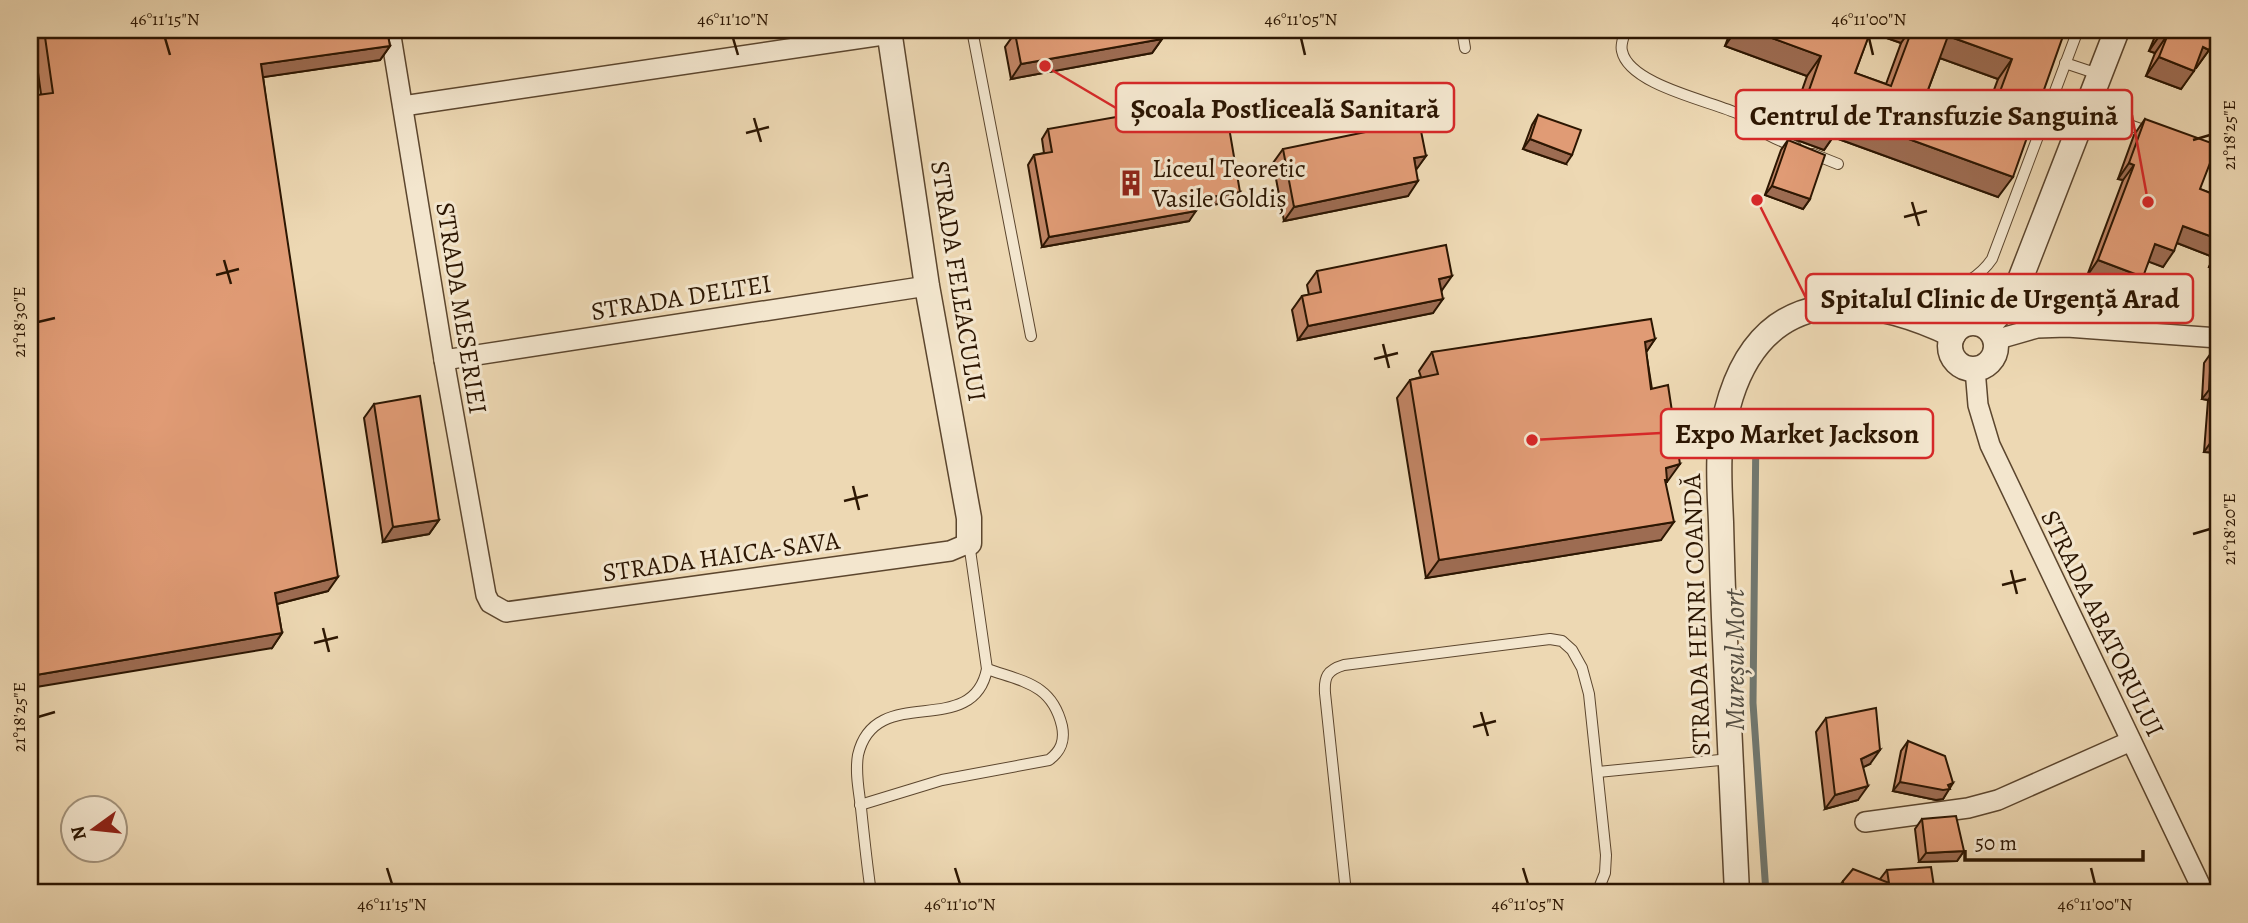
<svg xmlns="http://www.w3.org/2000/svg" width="2248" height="923" font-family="Alegreya,serif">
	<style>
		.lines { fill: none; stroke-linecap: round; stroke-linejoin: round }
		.stream { stroke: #70776f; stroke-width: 7 }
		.service-casing { stroke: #5c462e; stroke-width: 12 }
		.minor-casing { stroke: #5c462e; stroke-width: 22 }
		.tertiary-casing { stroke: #5c462e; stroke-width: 27 }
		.service { stroke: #f3e6ce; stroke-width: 10 }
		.minor { stroke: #f3e6ce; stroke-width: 19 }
		.tertiary { stroke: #f3e6ce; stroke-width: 24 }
		.wall { fill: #c18565; stroke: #2c1602; stroke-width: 2; fill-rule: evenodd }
		.shaded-wall { fill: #9d6c52; stroke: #2c1602; stroke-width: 2 }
		.building { fill: #e09b75; stroke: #2c1602; stroke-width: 2; fill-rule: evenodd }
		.ticks { fill: none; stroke: #2c1602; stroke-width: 2.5 }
		.labels { text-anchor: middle; stroke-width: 6; stroke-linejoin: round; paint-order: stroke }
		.poi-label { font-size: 26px; fill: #2c1602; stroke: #f3e6ce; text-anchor: start }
		.street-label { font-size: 26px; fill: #2c1602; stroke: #f3e6ce }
		.water-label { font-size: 28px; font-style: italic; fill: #544e42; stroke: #f3e6ce }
		.leader { fill: none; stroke: #d62828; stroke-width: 2.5 }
		.callout-dot { fill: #d62828; stroke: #f3e6ce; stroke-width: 2.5 }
		.callout { fill: #f3e6ce; stroke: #d62828; stroke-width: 2.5 }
		.callout-label { font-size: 28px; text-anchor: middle; font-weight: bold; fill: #2c1602 }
		.neatline { fill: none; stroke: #2c1602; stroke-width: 2.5 }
		.ticks-label { font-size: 18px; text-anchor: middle; fill: #2c1602 }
	</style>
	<rect width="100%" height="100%" fill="#edd8b3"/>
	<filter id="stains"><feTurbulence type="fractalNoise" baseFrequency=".00286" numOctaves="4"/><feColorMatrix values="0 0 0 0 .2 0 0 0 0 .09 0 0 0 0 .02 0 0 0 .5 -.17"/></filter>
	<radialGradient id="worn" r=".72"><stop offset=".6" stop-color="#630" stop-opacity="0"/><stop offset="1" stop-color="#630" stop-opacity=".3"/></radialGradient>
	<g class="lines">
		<!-- stream -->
		<polyline class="stream" points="1756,427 1753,703 1766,893"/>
		<!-- service casing -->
		<g class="service-casing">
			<g id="service">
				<polyline points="972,30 1031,336"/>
				<polyline points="1462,30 1465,48"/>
				<path d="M1626,30C1624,36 1620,44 1622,51C1629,85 1711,101 1739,114C1748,118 1754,124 1761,130C1771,138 1784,142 1796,147"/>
				<polyline points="2065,63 2098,74"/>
				<polyline points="2087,110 2149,132"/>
				<polyline points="1813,154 1838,164"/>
				<path d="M1965,324C1948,272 1969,293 1992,259L2078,30"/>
				<polyline points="1598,772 1730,759"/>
				<path d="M860,805L942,780L1049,760C1061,751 1065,741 1062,726C1052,684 1024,682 987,669"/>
				<path d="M871,893C867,865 864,837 861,808C859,791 855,773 858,755C875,681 973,741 987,669L969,543"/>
				<path d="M1346,893L1325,693C1324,677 1327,670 1344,665L1550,639L1562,641L1572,650L1582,668L1589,694L1606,855L1605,873L1597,893"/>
			</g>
		</g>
		<!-- minor casing -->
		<g class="minor-casing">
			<g id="minor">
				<polyline points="390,30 444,360 486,595 490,603 506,612 950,551 969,543"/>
				<polyline points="403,106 890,34"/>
				<polyline points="1995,340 2037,328 2067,327 2218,338"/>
				<polyline points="444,360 927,286"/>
				<polyline points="1975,369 1978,405 1990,445 2204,893"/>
				<polyline points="1865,822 1968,808 1998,800 2131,741"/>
			</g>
		</g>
		<!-- tertiary casing -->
		<g class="tertiary-casing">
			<g id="tertiary">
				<polyline points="889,30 927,286 969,518 969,543"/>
				<circle cx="1973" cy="346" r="23"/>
				<polyline points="1987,327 2001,312 2016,290 2117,30"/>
				<path d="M1737,893C1733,808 1729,724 1725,639C1723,600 1722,561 1721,522C1720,498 1718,472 1720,448C1721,430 1726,413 1731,396C1767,285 1863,292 1953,335"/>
			</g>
		</g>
		<!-- service -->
		<use href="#service" class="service"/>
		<!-- minor -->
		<use href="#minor" class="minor"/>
		<!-- tertiary -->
		<use href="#tertiary" class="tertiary"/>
	</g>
	<!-- wall -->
	<g class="wall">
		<polygon points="32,30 387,30 390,46 380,60 263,77 328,591 277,604 282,633 272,648 41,94"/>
		<polygon points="1020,30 1160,30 1162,39 1152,53 1011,79 1005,47 1015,33 1021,32"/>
		<path d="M1731,30H2046L1998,197L1833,137L1824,150L1786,136L1807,76L1725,46ZM1870,32L1901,43L1886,84L1855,73ZM1940,58L1998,79L1983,119L1925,98Z"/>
		<polygon points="2151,30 2218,30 2209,50 2196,68 2195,68 2181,89 2146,76 2155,53 2149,51 2156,34 2150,32"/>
		<polygon points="1538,115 1566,164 1523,149 1532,125"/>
		<polygon points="2145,119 2200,189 2218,196 2218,271 2209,267 2213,257 2177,243 2163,267 2149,261 2132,292 2087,276 2123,180 2118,179 2134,135"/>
		<polygon points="1048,129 1233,201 1196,208 1189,221 1042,247 1028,165 1034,155 1044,153 1042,139"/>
		<polygon points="1788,140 1810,199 1803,209 1765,195 1781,150"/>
		<polygon points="1283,149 1426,156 1416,169 1408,196 1284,221 1273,163"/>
		<polygon points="1317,271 1442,290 1433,313 1298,340 1292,310 1302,296 1309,295 1307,285"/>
		<polygon points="1655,339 1646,352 1667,482 1665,483 1661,540 1426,578 1397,398 1410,380 1421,377 1419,371 1432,352"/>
		<polygon points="2211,353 2218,354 2218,453 2204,452 2208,400 2202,399 2204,363"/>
		<polygon points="374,404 439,520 429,534 383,542 364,418"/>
		<polygon points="1826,718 1870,764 1863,767 1858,800 1825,809 1816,732"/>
		<polygon points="1908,741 1949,788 1943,799 1936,800 1893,791 1901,751"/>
		<polygon points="1922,819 1964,851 1957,861 1919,862 1915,829"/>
		<polygon points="1887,870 1935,893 1836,893 1836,891 1843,881 1880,879"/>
	</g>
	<!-- shaded-wall -->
	<g class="shaded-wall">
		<polygon points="1736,30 1750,30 1821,56 1807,76 1725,46"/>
		<polygon points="1864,30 1910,30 1901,43"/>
		<polygon points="2151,30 2159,30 2156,34 2150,32"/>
		<polygon points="2162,32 2168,34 2155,53 2149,51"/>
		<polygon points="1948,36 2012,59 1998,79 1934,56"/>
		<polygon points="1162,39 1152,53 1011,79 1021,64"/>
		<polygon points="390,46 380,60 251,79 261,64"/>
		<polygon points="2203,47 2209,50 2196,68 2190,66"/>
		<polygon points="2159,57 2194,71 2181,89 2146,76"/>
		<polygon points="1843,115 2013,177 1998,197 1833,137 1824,150 1786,136 1800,116"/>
		<polygon points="1530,139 1572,155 1566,164 1523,149"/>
		<polygon points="1426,156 1416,170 1414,158"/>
		<polygon points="2129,163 2134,165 2123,180 2118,179"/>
		<polygon points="1418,181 1408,196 1284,221 1294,207"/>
		<polygon points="1772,186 1810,199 1803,209 1765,195"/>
		<polygon points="1240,192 1233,201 1187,210 1194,200"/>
		<polygon points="1196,211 1189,221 1042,247 1049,237"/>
		<polygon points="2183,226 2218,239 2218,250 2213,257 2172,241"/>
		<polygon points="2155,244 2174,251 2163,267 2144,260"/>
		<polygon points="2218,254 2218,271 2209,267"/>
		<polygon points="2098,260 2143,277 2132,292 2087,276"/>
		<polygon points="1452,276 1442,290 1429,293 1439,279"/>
		<polygon points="1443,299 1433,313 1298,340 1308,326"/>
		<polygon points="1655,339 1643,357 1645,342"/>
		<polygon points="2209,390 2215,390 2208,400 2202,399"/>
		<polygon points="2211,442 2218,443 2218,453 2204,452"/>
		<polygon points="1680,464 1667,482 1653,486 1666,468"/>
		<polygon points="439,520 429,534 383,542 393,527"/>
		<polygon points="1674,522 1661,540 1426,578 1439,560"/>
		<polygon points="338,577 328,591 265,607 275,593"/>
		<polygon points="282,633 272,648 30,688 30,676"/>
		<polygon points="1880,750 1870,764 1851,773 1861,759"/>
		<polygon points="1900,782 1948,785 1953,783 1943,799 1936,800 1893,791"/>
		<polygon points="1868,786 1858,800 1825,809 1835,795"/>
		<polygon points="1964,851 1957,861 1919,862 1926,853"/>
	</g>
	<!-- building -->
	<g class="building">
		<polygon points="44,30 387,30 390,46 261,64 338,577 275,593 282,633 30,676 30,96 53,93"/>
		<polygon points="1033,30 1160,30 1162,39 1021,64 1015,33"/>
		<path d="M1750,30H1871L1855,73L1891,86L1912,30H2046L2063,36L2013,177L1843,115L1838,130L1800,116L1821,56ZM1948,36L2012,59L1989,121L1925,98Z"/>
		<polygon points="2163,30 2217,30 2209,50 2203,47 2194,71 2159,57 2168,34 2162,32"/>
		<polygon points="1224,98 1240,192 1194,200 1196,211 1049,237 1034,155 1052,152 1048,129"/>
		<polygon points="1538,115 1581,130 1572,155 1530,139"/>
		<polygon points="2145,119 2217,145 2200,189 2218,196 2218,239 2183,226 2174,251 2155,244 2143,277 2098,260 2134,165 2129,163"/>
		<polygon points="1419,121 1426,156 1414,158 1418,181 1294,207 1283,149"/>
		<polygon points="1788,140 1825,155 1810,199 1772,186"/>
		<polygon points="1446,245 1452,276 1439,279 1443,299 1308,326 1302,296 1321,292 1317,271"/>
		<polygon points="1651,319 1655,339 1645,342 1651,389 1668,385 1680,464 1666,468 1667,480 1665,480 1674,522 1439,560 1410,380 1438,374 1432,352"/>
		<polygon points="2211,353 2218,354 2218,443 2211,442 2215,390 2209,390"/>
		<polygon points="420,396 439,520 393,527 374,404"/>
		<polygon points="1876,708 1880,750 1861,759 1868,786 1835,795 1826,718"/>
		<polygon points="1908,741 1945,756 1953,783 1948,785 1950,789 1943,790 1900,782"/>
		<polygon points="1956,816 1964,851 1926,853 1922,819"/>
		<polygon points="1931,867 1935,893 1844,893 1843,881 1853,869 1889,883 1887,870"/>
	</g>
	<!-- ticks -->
	<path class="ticks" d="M165,38L170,55M733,38L738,55M1301,38L1305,55M1869,38L1873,55M754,118L761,142M746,133L769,127M2193,140L2210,135M1912,202L1919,226M1904,217L1927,211M224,260L231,284M216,275L239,269M38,322L55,318M1383,344L1389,368M1374,359L1398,353M853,486L859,510M844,501L868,495M2193,534L2210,529M2011,570L2017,594M2002,585L2026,579M323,628L329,652M314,643L338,637M1481,712L1488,736M38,717L55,712M1473,727L1496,721M387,868L392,884M955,868L960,884M1523,868L1528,884M2091,868L2095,884"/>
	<!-- icons -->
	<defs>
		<g id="building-bare" transform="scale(2.1)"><path d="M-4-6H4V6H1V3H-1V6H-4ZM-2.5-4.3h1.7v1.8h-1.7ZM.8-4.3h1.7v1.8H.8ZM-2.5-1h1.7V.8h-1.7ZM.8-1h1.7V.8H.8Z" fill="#8f2418" stroke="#f3e6ce" stroke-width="2.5" paint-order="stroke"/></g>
	</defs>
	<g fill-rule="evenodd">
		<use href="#building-bare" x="1131" y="183"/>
	</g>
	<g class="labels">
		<!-- poi labels -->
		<g class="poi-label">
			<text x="1152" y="177">Liceul Teoretic<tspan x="1152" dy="30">Vasile Goldiș</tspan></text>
		</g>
		<!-- street labels -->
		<g class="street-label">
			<text transform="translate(959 281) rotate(81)" y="9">STRADA FELEACULUI</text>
			<text transform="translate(681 297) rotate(-9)" y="9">STRADA DELTEI</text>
			<text transform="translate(462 308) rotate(81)" y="9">STRADA MESERIEI</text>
			<text transform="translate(721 556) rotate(-8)" y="9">STRADA HAICA-SAVA</text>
			<text transform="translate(1696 615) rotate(-92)" y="9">STRADA HENRI COANDĂ</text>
			<text transform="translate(2103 623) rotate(64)" y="9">STRADA ABATORULUI</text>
		</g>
		<!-- water labels -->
		<g class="water-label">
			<text transform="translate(1734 660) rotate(-90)" y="10">Mureșul Mort</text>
		</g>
	</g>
	<!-- callouts -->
	<path class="leader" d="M1045 66L1116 108M2148 202L2132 115M1757 200L1806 298M1532 440L1661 433"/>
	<g class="callout-dot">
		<circle cx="1045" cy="66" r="7"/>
		<circle cx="2148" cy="202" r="7"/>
		<circle cx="1757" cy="200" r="7"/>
		<circle cx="1532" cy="440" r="7"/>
	</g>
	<g class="callout">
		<rect x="1116" y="83" width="338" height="49" rx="7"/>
		<rect x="1736" y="90" width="396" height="49" rx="7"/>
		<rect x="1806" y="274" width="387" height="49" rx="7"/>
		<rect x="1661" y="409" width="272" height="49" rx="7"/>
	</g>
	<g class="callout-label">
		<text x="1285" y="118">Școala Postliceală Sanitară</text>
		<text x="1934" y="125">Centrul de Transfuzie Sanguină</text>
		<text x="2000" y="308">Spitalul Clinic de Urgență Arad</text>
		<text x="1797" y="443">Expo Market Jackson</text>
	</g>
	<!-- margin -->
	<rect width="2248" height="923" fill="none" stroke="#edd8b3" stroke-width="77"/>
	<!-- north arrow -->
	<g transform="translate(94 829) rotate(255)"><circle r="33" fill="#f3e6ce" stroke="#a3937c" stroke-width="2"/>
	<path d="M0-5L12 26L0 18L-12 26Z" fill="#8f2418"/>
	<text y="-10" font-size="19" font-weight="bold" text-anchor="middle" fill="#2c1602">N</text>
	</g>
	<!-- scale -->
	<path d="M1965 850v10h178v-10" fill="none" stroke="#2c1602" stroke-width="3.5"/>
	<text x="1975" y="850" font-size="21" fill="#2c1602" stroke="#f3e6ce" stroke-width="5" paint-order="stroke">50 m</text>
	<rect x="38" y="38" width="2172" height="846" class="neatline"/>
	<g class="ticks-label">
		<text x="165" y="25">46°11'15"N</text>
		<text x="733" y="25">46°11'10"N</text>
		<text x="1301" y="25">46°11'05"N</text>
		<text x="1869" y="25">46°11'00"N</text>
		<text transform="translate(2229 135) rotate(-90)" y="6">21°18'25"E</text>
		<text transform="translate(19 322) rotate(-90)" y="6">21°18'30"E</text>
		<text transform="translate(2229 529) rotate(-90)" y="6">21°18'20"E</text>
		<text transform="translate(19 717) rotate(-90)" y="6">21°18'25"E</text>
		<text x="392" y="910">46°11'15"N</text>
		<text x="960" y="910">46°11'10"N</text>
		<text x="1528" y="910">46°11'05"N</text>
		<text x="2095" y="910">46°11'00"N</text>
	</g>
	<rect width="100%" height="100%" filter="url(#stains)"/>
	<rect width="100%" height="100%" fill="url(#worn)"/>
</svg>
